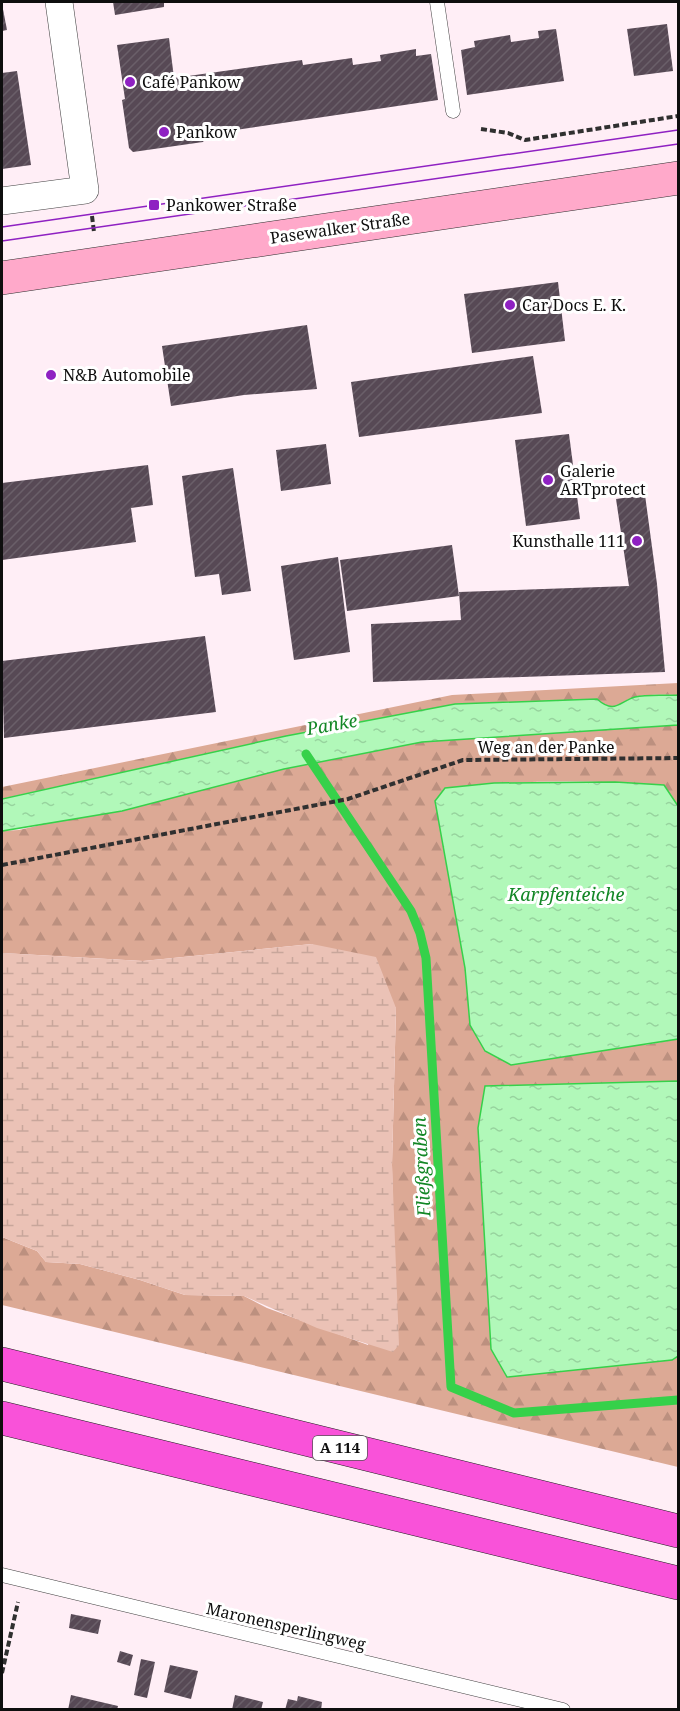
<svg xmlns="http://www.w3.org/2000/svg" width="680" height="1711" font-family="'Noto Serif',serif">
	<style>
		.forest { fill: url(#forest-firs) }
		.wetland { fill: url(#wetland-marsh) }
		.water { fill: url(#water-ripples); stroke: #36d14a; stroke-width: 1.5 }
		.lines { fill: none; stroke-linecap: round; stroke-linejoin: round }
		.stream { stroke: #36d14a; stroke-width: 9 }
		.building { fill: url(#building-hatch) }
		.service-casing { stroke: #414141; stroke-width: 15 }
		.minor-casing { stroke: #414141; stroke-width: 28 }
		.secondary-casing { stroke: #303030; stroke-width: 34 }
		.motorway-casing { stroke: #1f1f1f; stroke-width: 34 }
		.path { stroke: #303030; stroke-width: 4; stroke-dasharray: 6 3; stroke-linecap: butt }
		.service { stroke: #fff; stroke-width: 14 }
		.minor { stroke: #fff; stroke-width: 27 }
		.secondary { stroke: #ffa9ca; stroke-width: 33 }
		.motorway { stroke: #f952d9; stroke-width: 33 }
		.tram { stroke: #8f21c2; stroke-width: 1.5 }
		.poi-dot { fill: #8f21c2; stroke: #fff; stroke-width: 2 }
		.labels { text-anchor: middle; stroke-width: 6; stroke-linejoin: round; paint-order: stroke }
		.shield { fill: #fff; stroke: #565656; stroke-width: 1.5 }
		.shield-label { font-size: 15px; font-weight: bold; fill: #0e0e0e }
		.poi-label { font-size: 16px; fill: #0e0e0e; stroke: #fff; text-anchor: start }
		.street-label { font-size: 16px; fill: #0e0e0e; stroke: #fff }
		.water-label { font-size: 18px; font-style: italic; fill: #138726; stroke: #fff }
	</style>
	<defs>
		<pattern id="forest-firs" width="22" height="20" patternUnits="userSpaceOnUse" patternTransform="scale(1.5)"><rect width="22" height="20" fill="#dca995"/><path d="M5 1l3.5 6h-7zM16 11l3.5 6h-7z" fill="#bc907f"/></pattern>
		<pattern id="wetland-marsh" width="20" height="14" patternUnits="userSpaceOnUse" patternTransform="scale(1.5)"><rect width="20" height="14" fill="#ebc2b6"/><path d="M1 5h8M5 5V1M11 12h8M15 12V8" fill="none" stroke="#c8a69b"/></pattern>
		<pattern id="water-ripples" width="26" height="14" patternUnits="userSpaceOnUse" patternTransform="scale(1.5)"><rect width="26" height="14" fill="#b1f8b9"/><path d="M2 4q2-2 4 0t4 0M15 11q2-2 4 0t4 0" fill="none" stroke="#97d39e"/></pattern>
		<pattern id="building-hatch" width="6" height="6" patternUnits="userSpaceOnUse" patternTransform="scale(1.5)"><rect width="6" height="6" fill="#574955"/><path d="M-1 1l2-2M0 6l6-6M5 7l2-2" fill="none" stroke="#6a5f69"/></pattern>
	</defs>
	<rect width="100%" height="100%" fill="#ffeef6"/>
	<!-- forest -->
	<g class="forest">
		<path d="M678,683V695C665,695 648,694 635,697C619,701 615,715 597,699L455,704L286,736L2,799V787L452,695Z"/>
		<path d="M678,725V806L664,785C591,780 518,780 445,788L435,801L465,968L470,1025L645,1045L678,1039V1081L485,1086L671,1360L678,1356V1467L2,1305V1237L37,1251L46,1262L80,1264L140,1280L185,1295L244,1296L267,1308L368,1345L394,1253L392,1165L396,1008L312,944L143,961L2,953V831L19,830L284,769L422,742Z"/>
	</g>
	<!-- wetland -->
	<polygon class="wetland" points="312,944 376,957 396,1008 392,1165 399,1345 393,1352 317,1328 244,1296 185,1295 140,1280 80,1264 46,1262 37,1251 2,1237 2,953 143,961"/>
	<!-- water -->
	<g class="water">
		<path d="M678,695V725L422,742L284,769L122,811L2,831V799L286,736L455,704L597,699C615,715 620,701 635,697C648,694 665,696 678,695Z"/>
		<polygon points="615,782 664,785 678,806 678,1039 511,1065 485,1051 470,1025 465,968 435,801 445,788 494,783"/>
		<polygon points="678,1081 678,1356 672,1360 507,1377 491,1349 478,1128 485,1086"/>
	</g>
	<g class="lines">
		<!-- stream -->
		<polyline class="stream" points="306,754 411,911 420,933 426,958 451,1387 514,1413 678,1400"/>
	</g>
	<!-- building -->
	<g class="building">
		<polygon points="113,2 164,2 164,7 115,15"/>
		<polygon points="2,4 7,30 2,31"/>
		<polygon points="667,24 673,71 634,76 627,29"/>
		<polygon points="556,29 564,81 467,95 461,50 475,47 474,41 510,35 511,42 539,38 538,31"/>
		<polygon points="169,38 174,78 302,60 303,65 352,58 353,65 381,61 380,55 416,49 416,56 431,54 438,100 208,134 203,142 133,152 129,148 122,100 125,99 117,45"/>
		<polygon points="17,71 31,165 2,169 2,73"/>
		<polygon points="558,282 565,341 472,353 464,294"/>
		<polygon points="307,325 317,389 244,395 171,406 162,346"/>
		<polygon points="533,356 542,413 359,437 351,382"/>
		<polygon points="569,434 580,519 526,526 515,440"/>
		<polygon points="326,444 331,484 281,491 276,450"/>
		<polygon points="148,465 153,505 131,508 136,542 2,560 2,483"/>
		<polygon points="233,468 251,591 222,595 219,574 195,577 182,476"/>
		<polygon points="645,495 657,584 665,672 373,682 371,624 461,620 459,592 629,586 616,499"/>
		<polygon points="452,545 459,596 347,611 340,560"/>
		<polygon points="338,557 350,652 294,660 281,566"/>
		<polygon points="205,636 216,712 4,738 2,661"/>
		<polygon points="71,1614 101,1620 98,1634 69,1628"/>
		<polygon points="120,1651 133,1655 130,1666 117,1662"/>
		<polygon points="141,1659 155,1662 147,1698 134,1695"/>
		<polygon points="170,1665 198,1671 191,1699 164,1692"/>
		<polygon points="71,1695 118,1706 117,1710 68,1710"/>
		<polygon points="235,1695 263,1702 261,1710 232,1710"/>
		<polygon points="298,1696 322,1702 321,1710 285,1710 288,1699 297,1701"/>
	</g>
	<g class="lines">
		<!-- service casing -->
		<g class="service-casing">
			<g id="service">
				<polyline points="437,2 453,111"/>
				<polyline points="2,1575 563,1710"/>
			</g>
		</g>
		<!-- minor casing -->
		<g class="minor-casing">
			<polyline id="minor" points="2,201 85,190 59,2"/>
		</g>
		<!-- secondary casing -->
		<g class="secondary-casing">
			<polyline id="secondary" points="2,278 678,178"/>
		</g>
		<!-- motorway casing -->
		<g class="motorway-casing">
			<g id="motorway">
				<polyline points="2,1364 678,1531"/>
				<polyline points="2,1418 678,1583"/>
			</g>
		</g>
		<!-- path -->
		<g class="path">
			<polyline points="481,129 508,133 525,140 678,116"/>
			<polyline points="92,216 94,232"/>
			<polyline points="2,865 348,799 463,760 678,758"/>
			<polyline points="2,1673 18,1602"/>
		</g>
		<!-- service -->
		<use href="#service" class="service"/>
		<!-- minor -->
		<use href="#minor" class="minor"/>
		<!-- secondary -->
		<use href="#secondary" class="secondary"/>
		<!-- motorway -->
		<use href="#motorway" class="motorway"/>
		<!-- tram -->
		<g class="tram">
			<polyline points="2,227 678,130"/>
			<polyline points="2,241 678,144"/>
		</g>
	</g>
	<!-- markers -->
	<g class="poi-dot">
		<circle cx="130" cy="82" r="6"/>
		<circle cx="164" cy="132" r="6"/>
		<rect x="148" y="199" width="12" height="12" rx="3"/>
		<circle cx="510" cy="305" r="6"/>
		<circle cx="51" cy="375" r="6"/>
		<circle cx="548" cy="480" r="6"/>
		<circle cx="637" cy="541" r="6"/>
	</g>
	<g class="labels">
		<!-- shield labels -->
		<rect class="shield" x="313" y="1436" width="54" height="24" rx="4.5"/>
		<g class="shield-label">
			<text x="340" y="1453">A 114</text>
		</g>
		<!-- poi labels -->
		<g class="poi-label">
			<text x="142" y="88">Café Pankow</text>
			<text x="176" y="138">Pankow</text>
			<text x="166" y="211">Pankower Straße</text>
			<text x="522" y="311">Car Docs E. K.</text>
			<text x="63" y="381">N&amp;B Automobile</text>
			<text x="560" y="477">Galerie<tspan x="560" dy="18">ARTprotect</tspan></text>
			<text x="625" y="547" text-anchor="end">Kunsthalle 111</text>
		</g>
		<!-- street labels -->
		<g class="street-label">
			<text transform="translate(340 228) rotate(-8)" y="6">Pasewalker Straße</text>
			<text x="546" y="753">Weg an der Panke</text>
			<text transform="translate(286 1626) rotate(13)" y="6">Maronensperlingweg</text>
		</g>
		<!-- water labels -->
		<g class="water-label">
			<text transform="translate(332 725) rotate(-10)" y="6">Panke</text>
			<text x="566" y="901">Karpfenteiche</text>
			<text transform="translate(422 1167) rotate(-93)" y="6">Fließgraben</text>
		</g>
	</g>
	<!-- border -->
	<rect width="680" height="1711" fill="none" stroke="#0e0e0e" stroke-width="6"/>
</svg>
